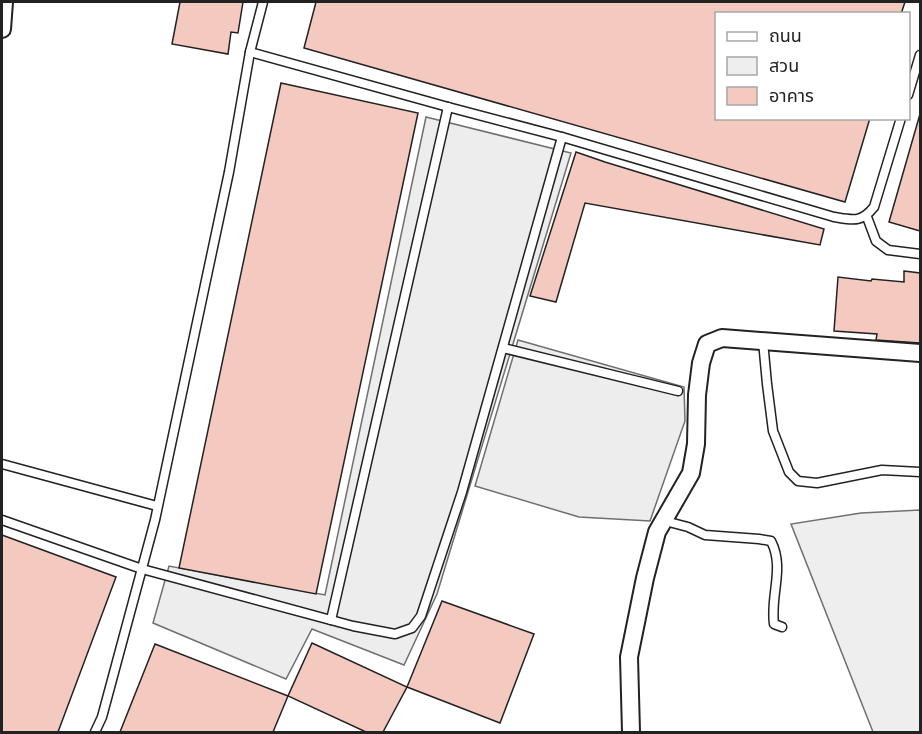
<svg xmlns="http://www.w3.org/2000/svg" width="922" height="734" font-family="Literata,'Noto Sans Thai',serif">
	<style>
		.green { fill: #eee; stroke: #6f6f6f; stroke-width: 1.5 }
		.parking { fill: #ededed; stroke: #6f6f6f; stroke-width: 1.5 }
		.building { fill: #f3c9c0; stroke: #222; stroke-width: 1.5 }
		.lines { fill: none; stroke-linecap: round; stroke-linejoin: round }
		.service-casing { stroke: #222; stroke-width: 11 }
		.minor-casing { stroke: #222; stroke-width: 20 }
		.service { stroke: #fff; stroke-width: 8 }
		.minor { stroke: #fff; stroke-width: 16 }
	</style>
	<rect width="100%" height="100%" fill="#fff"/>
	<!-- green -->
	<polygon class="green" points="920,510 920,732 873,732 791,524 861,513"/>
	<!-- parking -->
	<g class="parking">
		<polygon points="426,117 571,153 437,594 404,665 312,629 286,679 153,623 169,566 325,595"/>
		<polygon points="518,340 684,387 685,421 650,521 579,517 475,486"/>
	</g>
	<!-- building -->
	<g class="building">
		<polygon points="180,2 243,2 238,33 231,32 228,54 172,44"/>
		<polygon points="316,2 905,2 901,14 716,14 716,118 870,118 845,202 304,48"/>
		<polygon points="281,83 418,113 316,594 179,568"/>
		<polygon points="920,114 920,231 889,222"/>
		<polygon points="576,152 605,162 824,229 820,245 585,203 556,302 530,296"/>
		<polygon points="904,271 920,273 920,343 876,340 877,334 834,331 838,277 871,281 872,279 904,282"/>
		<polygon points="2,535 116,577 58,732 2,732"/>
		<polygon points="442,601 534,634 500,723 407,687"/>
		<polygon points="312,643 407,687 383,732 366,732 288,696"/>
		<polygon points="155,644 288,696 273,732 120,732"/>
	</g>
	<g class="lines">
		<!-- service casing -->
		<g class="service-casing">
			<g id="service">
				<path d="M250,52L448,107L562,137L834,217C853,220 861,223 874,207L901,118"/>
				<polyline points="908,95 920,55"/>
				<polyline points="867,217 876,241 888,250 920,254"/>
				<polyline points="763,341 767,384 773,431 789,472 798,481 817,483 882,470 920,472"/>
				<polyline points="503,348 678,391"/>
				<polyline points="2,464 157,506"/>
				<polyline points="2,520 142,569 353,626 395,634 412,628 421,616 462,492 562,137"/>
				<path d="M665,521L688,527L705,535L759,539L771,541C785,568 770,595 774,624L782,627"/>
				<polyline points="331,620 448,107"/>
				<polyline points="95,732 102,717 155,520 229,172 250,52 263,2"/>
			</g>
		</g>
		<!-- minor casing -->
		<g class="minor-casing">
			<g id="minor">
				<polyline points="2,29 4,2"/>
				<polyline points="631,732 629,657 645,578 657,532 691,473 696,444 697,395 701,363 707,344 722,338 920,353"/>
			</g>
		</g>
		<!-- service -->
		<use href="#service" class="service"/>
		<!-- minor -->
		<use href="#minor" class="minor"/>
	</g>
	<!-- border -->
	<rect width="922" height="734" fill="none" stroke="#222222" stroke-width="6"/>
	<!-- legend -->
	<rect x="715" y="12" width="195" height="108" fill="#ffffff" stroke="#a7a7a7" stroke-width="1.5"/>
	<rect x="727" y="32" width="30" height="9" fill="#ffffff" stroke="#a7a7a7" stroke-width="1.5"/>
	<text x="769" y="42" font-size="18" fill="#222222">ถนน</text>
	<rect x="727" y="57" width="30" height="18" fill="#eeeeee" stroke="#a7a7a7" stroke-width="1.5"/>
	<text x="769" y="72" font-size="18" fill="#222222">สวน</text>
	<rect x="727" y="87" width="30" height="18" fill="#f3c9c0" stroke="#a7a7a7" stroke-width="1.5"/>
	<text x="769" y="102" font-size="18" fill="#222222">อาคาร</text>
</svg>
